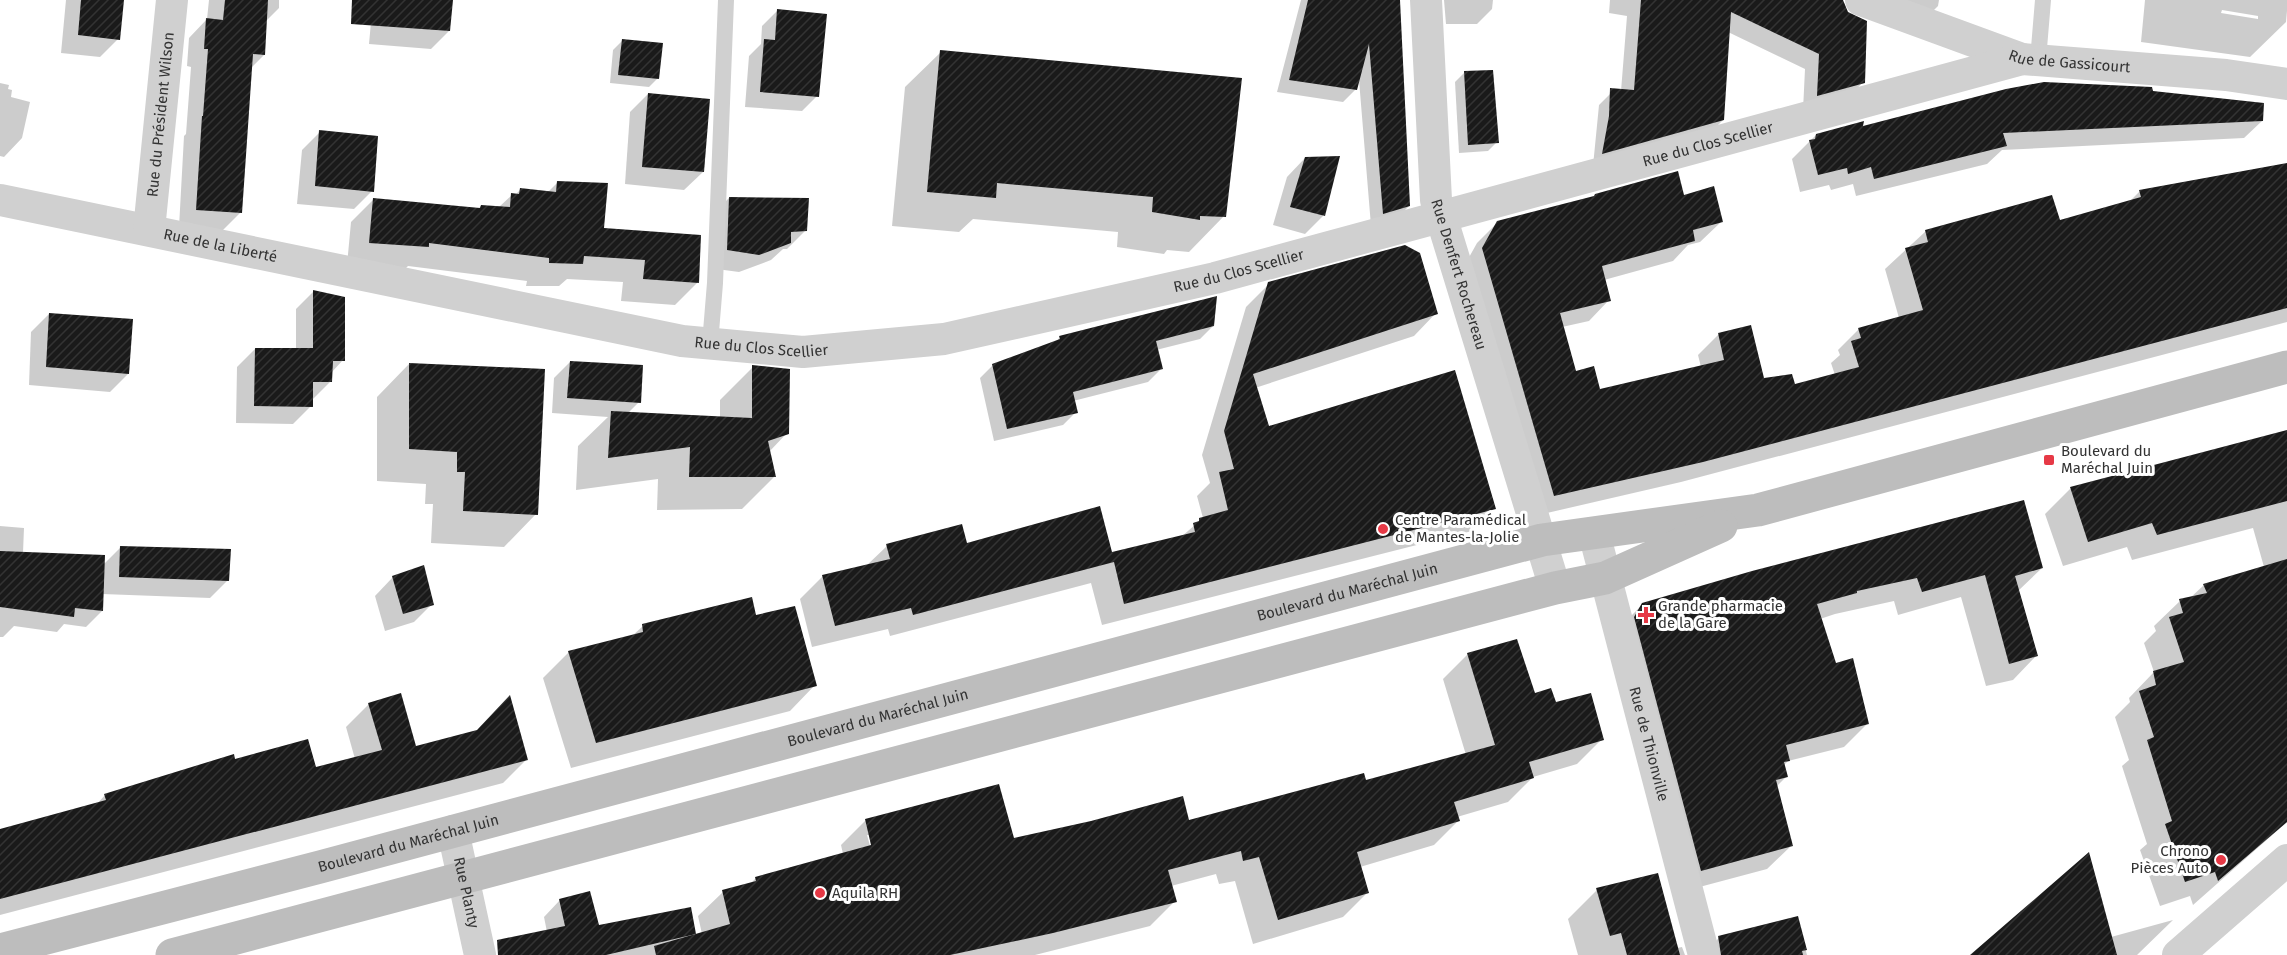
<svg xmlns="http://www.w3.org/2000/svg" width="2287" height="955" font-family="'Fira Sans',sans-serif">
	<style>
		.shadow { fill: #0003; fill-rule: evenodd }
		.building { fill: url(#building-hatch) }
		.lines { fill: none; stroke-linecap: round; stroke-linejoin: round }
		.lane { stroke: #d0d0d0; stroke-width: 16 }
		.street { stroke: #d0d0d0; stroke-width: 32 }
		.secondary { stroke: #bdbdbd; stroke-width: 33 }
		.poi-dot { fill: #e63946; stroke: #fff; stroke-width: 2 }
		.labels { text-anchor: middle; stroke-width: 6; stroke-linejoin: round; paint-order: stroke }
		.street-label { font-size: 15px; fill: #333; stroke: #fff }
		.poi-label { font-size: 15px; fill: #333; stroke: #fff; text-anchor: start }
	</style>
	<defs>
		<pattern id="building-hatch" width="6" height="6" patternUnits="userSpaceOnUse" patternTransform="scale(1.5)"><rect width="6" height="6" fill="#1a1a1a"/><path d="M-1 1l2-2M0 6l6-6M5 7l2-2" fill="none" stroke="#333"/></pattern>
	</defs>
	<rect width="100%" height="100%" fill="#fff"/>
	<!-- shadow -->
	<g class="shadow">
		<polygon points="66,0 123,0 118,39 100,57 61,53"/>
		<polygon points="209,0 279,0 279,8 266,21 264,55 251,68 240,213 222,231 179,227 184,136 186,134 191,67 187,66 189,38 207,19"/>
		<polygon points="373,0 451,0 449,31 431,49 369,44"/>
		<polygon points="1301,0 1398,0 1409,206 1396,219 1371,226 1359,80 1356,89 1343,102 1277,92"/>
		<polygon points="1444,0 1493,0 1492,9 1477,24 1446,24"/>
		<polygon points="1610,0 1797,0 1863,82 1849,97 1803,110 1805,69 1728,32 1723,120 1708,135 1593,166 1599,105 1614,90 1621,91 1627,16 1609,13"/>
		<polygon points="1875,0 1939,0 1938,6 1925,19"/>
		<path d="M2145,0H2287V11L2286,22L2250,57L2141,42ZM2222,10L2258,16V19L2221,13Z"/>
		<polygon points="777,11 817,96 802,111 745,107 749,56 761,44 762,26"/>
		<polygon points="622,41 658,78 649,87 610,83 613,50"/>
		<polygon points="941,52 1224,216 1189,252 1167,250 1164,254 1117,247 1118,232 973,219 959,232 892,226 905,87"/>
		<polygon points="1464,73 1497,142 1488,151 1459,153 1455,82"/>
		<polygon points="0,83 9,85 8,89 12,90 11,97 30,102 22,138 4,157 0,156"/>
		<polygon points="648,94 703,172 684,190 625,184 630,112"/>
		<polygon points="2262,121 2244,138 2002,150 1987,164 1856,196 1853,184 1831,190 1829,185 1800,192 1792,159 1816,135 1862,128"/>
		<polygon points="320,132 372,191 354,209 297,204 302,150"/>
		<polygon points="1305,158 1323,216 1305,234 1273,225 1287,177"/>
		<polygon points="2287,165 2287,322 1681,482 1534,516 1462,270 1477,243 1498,222 1683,196 1721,222 1700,242 1688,245 1673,261 1604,280 1609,300 1589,321 1562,327 1574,373 1599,391 1701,367 1698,355 1718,335 1750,326 1762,379 1794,386 1835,375 1831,363 1840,355 1838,350 1859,329 1899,318 1885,269 1926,231 2059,222 2129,202 2140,191"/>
		<polygon points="558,182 603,229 698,282 675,305 621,301 623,282 567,279 559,286 526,286 527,281 408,266 405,269 347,265 351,222 374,199 478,209 481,206 499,207 512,195 515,195 520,190 547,193"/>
		<polygon points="729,198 806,230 787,249 783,249 771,260 739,272 709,268 711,216"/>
		<polygon points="1269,284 1436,313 1414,336 1255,388 1268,428 1494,508 1472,531 1102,625 1091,583 890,636 888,629 812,647 800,599 823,576 866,566 887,546 966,545 1111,554 1181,537 1203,518 1197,496 1210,483 1202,455 1246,307"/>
		<polygon points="314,291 343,360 331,373 331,381 313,399 311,406 293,424 236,423 237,367 255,349 296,350 296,309"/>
		<polygon points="49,314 128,374 110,392 29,385 31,332"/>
		<polygon points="1213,326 1200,339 1156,350 1161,369 1148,382 1073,401 1076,412 1063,425 994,441 980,378 993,365 1055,343 1060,337"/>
		<polygon points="570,362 639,402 628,413 720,418 720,400 753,367 787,433 769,452 775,476 742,509 657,510 658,479 576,490 578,446 608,417 552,413 554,378"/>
		<polygon points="409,364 536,514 504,547 431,543 433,504 425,504 426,484 377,481 377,397"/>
		<polygon points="2287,431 2287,822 2193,905 2190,896 2160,906 2140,850 2147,844 2122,766 2129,760 2115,717 2130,702 2129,698 2154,672 2144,643 2156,631 2154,626 2180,601 2190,598 2204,585 2264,567 2253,528 2132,560 2127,547 2063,566 2045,514 2070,489"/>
		<polygon points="0,526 24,528 23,553 103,565 120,548 227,581 210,598 102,594 102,611 86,627 64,624 57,632 14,626 3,637 0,637"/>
		<polygon points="2042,568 2018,591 2036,656 2013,680 1986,686 1961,597 1898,615 1894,601 1835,614 1820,619 1835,665 1868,723 1844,747 1788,761 1783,766 1786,777 1776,787 1791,846 1767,869 1677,893 1619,628 1643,604 1752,573"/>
		<polygon points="393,577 432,604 414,622 385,631 375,596"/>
		<polygon points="755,617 815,685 790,711 571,768 543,678 569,652 632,636 643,626"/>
		<path d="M1468,654L1534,695L1555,704L1602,739L1577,764L1533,777L1508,802L1457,817L1458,821L1434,845L1360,867L1367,893L1343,917L1253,944L1235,881L1219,884L1216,874L1171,886L1175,901L1150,926L1035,955H518L547,932L544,917L560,900L597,927L695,933L691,937L702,934L698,916L723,892L749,885L756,878L843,854L841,845L866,820L1013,840L1188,822L1365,782L1466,755L1443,679ZM867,835H870L872,853Z"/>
		<polygon points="369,704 414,747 526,760 503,783 0,915 0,831 97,804 105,795 234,761 315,769 355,759 346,727"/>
		<polygon points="1597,890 1677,948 1682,947 1685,955 1578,955 1568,919"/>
		<polygon points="1797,918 1807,955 1701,955 1719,938"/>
		<polygon points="2173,920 2137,955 1972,955 2111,937"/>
	</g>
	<!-- building -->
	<g class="building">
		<polygon points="81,0 124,0 120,40 78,35"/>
		<polygon points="225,0 268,0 265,55 253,54 242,213 196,210 202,116 203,116 208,49 204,49 206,18 223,20"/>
		<polygon points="352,0 453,0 450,31 351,24"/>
		<polygon points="1308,0 1400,0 1410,206 1383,214 1369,44 1357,90 1289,80"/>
		<polygon points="1641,0 1843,0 1848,12 1867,21 1865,83 1817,96 1819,54 1731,12 1724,120 1602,154 1609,116 1610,88 1634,90"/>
		<polygon points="777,9 827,14 819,97 760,92 764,39 775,40"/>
		<polygon points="622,39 663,43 659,79 618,75"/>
		<polygon points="940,50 1242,78 1226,217 1200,216 1200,220 1152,212 1153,197 997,183 996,198 927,192"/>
		<polygon points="1493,70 1499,143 1468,145 1464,71"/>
		<polygon points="2044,82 2152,87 2153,91 2264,103 2263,121 2003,133 2007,146 1874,179 1871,167 1848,174 1847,168 1818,175 1809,140 1815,139 1816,134 1864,121 1863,126 2006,89"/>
		<polygon points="648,93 710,99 704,172 642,167"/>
		<polygon points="319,130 378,136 374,192 315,186"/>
		<polygon points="1340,156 1325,216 1290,207 1305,157"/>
		<polygon points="2287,163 2287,308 1703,462 1554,496 1482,248 1497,221 1594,196 1595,194 1678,171 1684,195 1714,186 1723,222 1693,230 1695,241 1602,266 1611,301 1560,313 1576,371 1594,366 1600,389 1724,360 1718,333 1751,325 1764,378 1792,374 1795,384 1859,367 1851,341 1861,338 1858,328 1923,310 1905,248 1928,242 1925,230 2052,195 2060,220 2141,197 2139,190"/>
		<polygon points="557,181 608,183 604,228 701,235 699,283 643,279 645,260 584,256 583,264 549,263 549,258 429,243 429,247 369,243 373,198 480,208 481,205 510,207 511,193 519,194 520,188 556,192"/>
		<polygon points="729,197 809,198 807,231 791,232 791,243 759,255 727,250"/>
		<polygon points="1405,245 1420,253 1438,314 1253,374 1269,426 1455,370 1496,509 1124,604 1114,562 913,615 911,608 835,626 822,575 890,559 886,544 962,524 967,543 1100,506 1112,552 1195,532 1193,523 1199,521 1199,518 1228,510 1219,472 1234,469 1224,431 1268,282"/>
		<polygon points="313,290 345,297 345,361 333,361 332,382 313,382 313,407 254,406 255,348 313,348"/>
		<polygon points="1217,296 1214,326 1156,341 1163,369 1073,392 1078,413 1007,429 992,364 1060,339 1059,336"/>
		<polygon points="49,313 133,319 129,374 46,367"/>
		<polygon points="570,361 643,365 641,403 567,398"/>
		<polygon points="409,363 545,369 538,515 463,511 465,472 457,472 457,452 409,449"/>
		<polygon points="752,365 790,369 789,434 768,441 776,477 689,477 690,447 608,458 611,411 752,418"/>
		<polygon points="2287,430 2287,501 2157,535 2152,523 2088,542 2070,487"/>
		<polygon points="2024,500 2043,568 2015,576 2038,656 2009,664 1985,575 1922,592 1917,578 1857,591 1857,593 1817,604 1836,663 1853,658 1869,724 1786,745 1790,761 1784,762 1788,777 1776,780 1793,846 1701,871 1634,617 1642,603 1752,571"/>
		<polygon points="120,546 231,549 229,581 119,577"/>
		<polygon points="0,551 105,555 103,611 75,608 74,617 0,607"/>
		<polygon points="2287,559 2287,822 2218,881 2215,872 2185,882 2165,824 2172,821 2147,740 2154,737 2139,691 2156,685 2153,671 2184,662 2169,617 2183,613 2179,599 2207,593 2203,584"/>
		<polygon points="424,565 434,605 403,614 392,576"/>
		<polygon points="752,597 756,615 795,606 817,686 596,743 568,651 643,632 642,624"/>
		<polygon points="1517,639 1535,693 1551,688 1556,702 1591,693 1604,740 1529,762 1534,778 1454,802 1460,821 1357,852 1369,893 1278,920 1259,857 1243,861 1241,851 1168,870 1177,902 1053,933 950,955 656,955 654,946 730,924 722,890 756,881 755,877 871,845 865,819 999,784 1014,838 1091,821 1183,796 1189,820 1364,773 1366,780 1495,745 1467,653"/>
		<polygon points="401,693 416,746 477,730 510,695 528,760 0,899 0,829 106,800 104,794 234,754 235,759 308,739 316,767 382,750 368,703"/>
		<polygon points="2089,852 2117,955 1970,955 2029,904"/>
		<polygon points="1658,873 1680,955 1627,955 1621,933 1610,936 1596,888"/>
		<polygon points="590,891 599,925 691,907 696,934 606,955 498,955 497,940 565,926 559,899"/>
		<polygon points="1798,916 1807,950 1802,951 1803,955 1721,955 1718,936"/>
	</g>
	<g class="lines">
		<!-- lane -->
		<g class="lane">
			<polyline points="2038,60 2043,0"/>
			<polyline points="710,344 715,283 726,0"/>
		</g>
		<!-- street -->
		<g class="street">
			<path id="s1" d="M1426,0L1436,200L1555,588"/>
			<path id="s2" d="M1861,0L2022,59L2226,75L2287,84"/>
			<path id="s3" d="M0,200L682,341L803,352L944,339L1215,278L2022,59"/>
			<path id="s4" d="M149,230L172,0"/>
			<path id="s5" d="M1594,533L1704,955"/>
			<path id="s6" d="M453,831L480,955"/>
			<polyline points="2178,955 2287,860"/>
		</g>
		<!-- secondary -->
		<g class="secondary">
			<path id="s7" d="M0,950L320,867L1542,540L1758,510L2287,367"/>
			<polyline points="172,955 1555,588 1605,578 1721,526"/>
		</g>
	</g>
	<!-- markers -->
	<g class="poi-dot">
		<rect x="2043" y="454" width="12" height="12" rx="3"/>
		<circle cx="1383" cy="529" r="6"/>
		<path d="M1643 606h6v6h6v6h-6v6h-6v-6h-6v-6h6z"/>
		<circle cx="2221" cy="860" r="6"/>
		<circle cx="820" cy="893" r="6"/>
	</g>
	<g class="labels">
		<!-- street labels -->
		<g class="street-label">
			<text dy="5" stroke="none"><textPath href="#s2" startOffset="219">Rue de Gassicourt</textPath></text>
			<text dy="5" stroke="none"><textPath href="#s4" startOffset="116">Rue du Président Wilson</textPath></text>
			<text dy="5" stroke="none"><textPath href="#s3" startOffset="1748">Rue du Clos Scellier</textPath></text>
			<text dy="5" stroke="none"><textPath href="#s3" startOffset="225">Rue de la Liberté</textPath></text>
			<text dy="5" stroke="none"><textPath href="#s3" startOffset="1262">Rue du Clos Scellier</textPath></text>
			<text dy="5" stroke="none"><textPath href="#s1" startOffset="278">Rue Denfert Rochereau</textPath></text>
			<text dy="5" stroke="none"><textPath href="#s3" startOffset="776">Rue du Clos Scellier</textPath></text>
			<text dy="5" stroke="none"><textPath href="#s7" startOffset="1394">Boulevard du Maréchal Juin</textPath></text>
			<text dy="5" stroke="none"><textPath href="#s7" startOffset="908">Boulevard du Maréchal Juin</textPath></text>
			<text dy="5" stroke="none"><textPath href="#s5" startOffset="218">Rue de Thionville</textPath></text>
			<text dy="5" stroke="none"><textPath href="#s7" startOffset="422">Boulevard du Maréchal Juin</textPath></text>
			<text dy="5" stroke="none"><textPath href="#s6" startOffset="63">Rue Planty</textPath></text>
		</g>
		<!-- poi labels -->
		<g class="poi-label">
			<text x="2061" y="456">Boulevard du<tspan x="2061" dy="17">Maréchal Juin</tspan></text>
			<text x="1395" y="525">Centre Paramédical<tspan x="1395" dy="17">de Mantes-la-Jolie</tspan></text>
			<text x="1658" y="611">Grande pharmacie<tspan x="1658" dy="17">de la Gare</tspan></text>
			<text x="2209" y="856" text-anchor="end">Chrono<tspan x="2209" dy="17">Pièces Auto</tspan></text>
			<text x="832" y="898">Aquila RH</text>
		</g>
	</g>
</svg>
